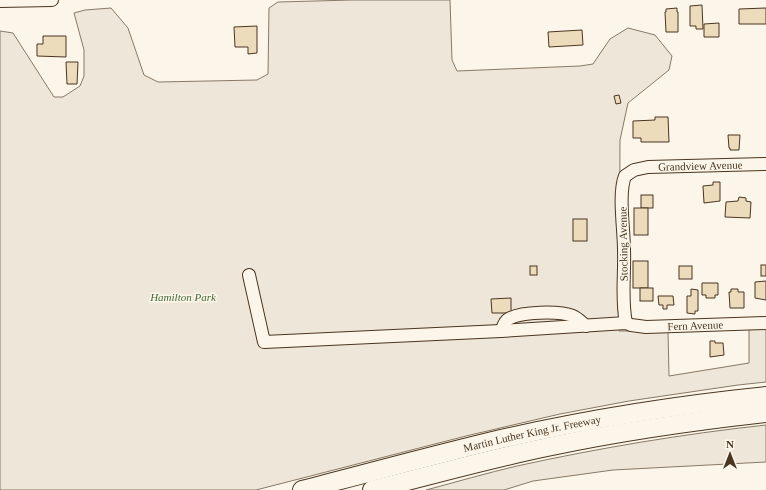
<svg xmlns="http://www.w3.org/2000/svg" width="766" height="490" font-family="'Times New Roman',serif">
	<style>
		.green { fill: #ede6d9; stroke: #887966 }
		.building { fill: #ecdcbc; stroke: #4a3520 }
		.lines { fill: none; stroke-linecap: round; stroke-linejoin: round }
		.minor-casing { stroke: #4a3520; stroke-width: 14 }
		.highway-casing { stroke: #4a3520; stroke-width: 20 }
		.minor { stroke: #fbf6e9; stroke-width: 12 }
		.highway { stroke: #fbf6e9; stroke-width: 18 }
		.labels { text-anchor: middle; stroke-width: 3; stroke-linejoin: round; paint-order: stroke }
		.street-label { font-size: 11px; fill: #4a3520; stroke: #fbf6e9 }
		.park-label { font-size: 11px; font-style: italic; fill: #436837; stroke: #fbf6e9 }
	</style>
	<rect width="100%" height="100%" fill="#fbf6e9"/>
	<!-- green -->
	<g class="green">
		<polygon points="352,0 450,0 452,60 457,71 580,66 593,64 610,39 628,28 655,35 672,56 669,70 628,103 620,140 619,331 668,331 669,376 749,363 749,329 766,329 766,382 738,385 629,401 560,414 466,436 256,490 0,490 0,31 13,33 54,97 63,97 80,86 84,76 84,50 74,13 85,10 111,8 128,28 144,75 158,82 257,80 268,74 269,8 278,2"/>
		<path d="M766,425V462L613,470L533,481L504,490H426C456,482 487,473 517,466C599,448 683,434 766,425Z"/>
	</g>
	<!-- building -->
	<g class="building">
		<polygon points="702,5 703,29 696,29 696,26 690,26 690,6"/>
		<polygon points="677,8 677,12 678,12 678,32 666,32 665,12 666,12 666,9"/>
		<polygon points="766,8 766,24 739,24 739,9"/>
		<polygon points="719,23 719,37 704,37 704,24"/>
		<polygon points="257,26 257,53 248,54 248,47 235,47 234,27"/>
		<polygon points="582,30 583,45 549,47 548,32"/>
		<polygon points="43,36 66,36 66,57 37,56 37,44 43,44"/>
		<polygon points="66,62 78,62 77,84 67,84"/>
		<polygon points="619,95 621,103 616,104 614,96"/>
		<polygon points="655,117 668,117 669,142 641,142 641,138 633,138 633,121 655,120"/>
		<polygon points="728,135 740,135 739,150 730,150 730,148 729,148"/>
		<polygon points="713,182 720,182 720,201 704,203 703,186 713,185"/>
		<rect x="641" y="195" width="12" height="13"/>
		<polygon points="739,197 746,198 746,201 751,202 750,218 725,217 726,202 738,201"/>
		<rect x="634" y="208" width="14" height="27"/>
		<rect x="573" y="219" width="14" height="22"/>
		<rect x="633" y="261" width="15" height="27"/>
		<rect x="761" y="265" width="5" height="11"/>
		<rect x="530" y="266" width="7" height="9"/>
		<rect x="679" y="266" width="13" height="13"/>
		<polygon points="766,281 766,300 755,298 755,282"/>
		<polygon points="702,283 718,283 718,295 715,295 715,298 706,298 706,295 702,295"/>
		<rect x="640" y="288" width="13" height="13"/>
		<polygon points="691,289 698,290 698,311 695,311 695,314 687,313 687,296 691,296"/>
		<polygon points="731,289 738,289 738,292 744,292 744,308 730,308 729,292 731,292"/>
		<polygon points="658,296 673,296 674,305 667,305 667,309 663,309 663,305 659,305"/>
		<polygon points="511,298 511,313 492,313 491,299"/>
		<polygon points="710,341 715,341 715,343 723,343 724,355 710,357"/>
	</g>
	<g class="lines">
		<!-- minor casing -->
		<g class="minor-casing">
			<g id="minor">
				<polyline points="0,1 52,0"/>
				<path id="s1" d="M249,275L264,342L501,331L626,323L631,325L646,327L766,323"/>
				<path id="s2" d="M626,323C621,299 625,274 624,250C624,229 618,194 625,176L634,170L648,167L766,164"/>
				<path d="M501,331C503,327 504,323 507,320C519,311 560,311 573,316C578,318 582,323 586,326"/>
			</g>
		</g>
		<!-- highway casing -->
		<g class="highway-casing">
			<g id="highway">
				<path id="s3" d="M302,490C368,473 434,455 501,439C588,419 677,405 766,396"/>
				<path d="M372,490C432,475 492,458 552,446C623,431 694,421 766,413"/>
			</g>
		</g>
		<!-- minor -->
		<use href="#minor" class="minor"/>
		<!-- highway -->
		<use href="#highway" class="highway"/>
	</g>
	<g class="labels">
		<!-- street labels -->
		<g class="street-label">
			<text dy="4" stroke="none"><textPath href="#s2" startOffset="225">Grandview Avenue</textPath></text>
			<text transform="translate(623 244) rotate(-91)" y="4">Stocking Avenue</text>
			<text dy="4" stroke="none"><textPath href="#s1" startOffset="501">Fern Avenue</textPath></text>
			<text dy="4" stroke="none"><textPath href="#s3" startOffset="237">Martin Luther King Jr. Freeway</textPath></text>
		</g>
		<!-- park labels -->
		<g class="park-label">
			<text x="183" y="301">Hamilton Park</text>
		</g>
	</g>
	<!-- north arrow -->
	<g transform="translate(730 454)" stroke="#fbf6e9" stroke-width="3" paint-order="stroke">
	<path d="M0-3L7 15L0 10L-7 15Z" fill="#4a3520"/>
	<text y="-6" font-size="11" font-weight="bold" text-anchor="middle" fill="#4a3520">N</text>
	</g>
</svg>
